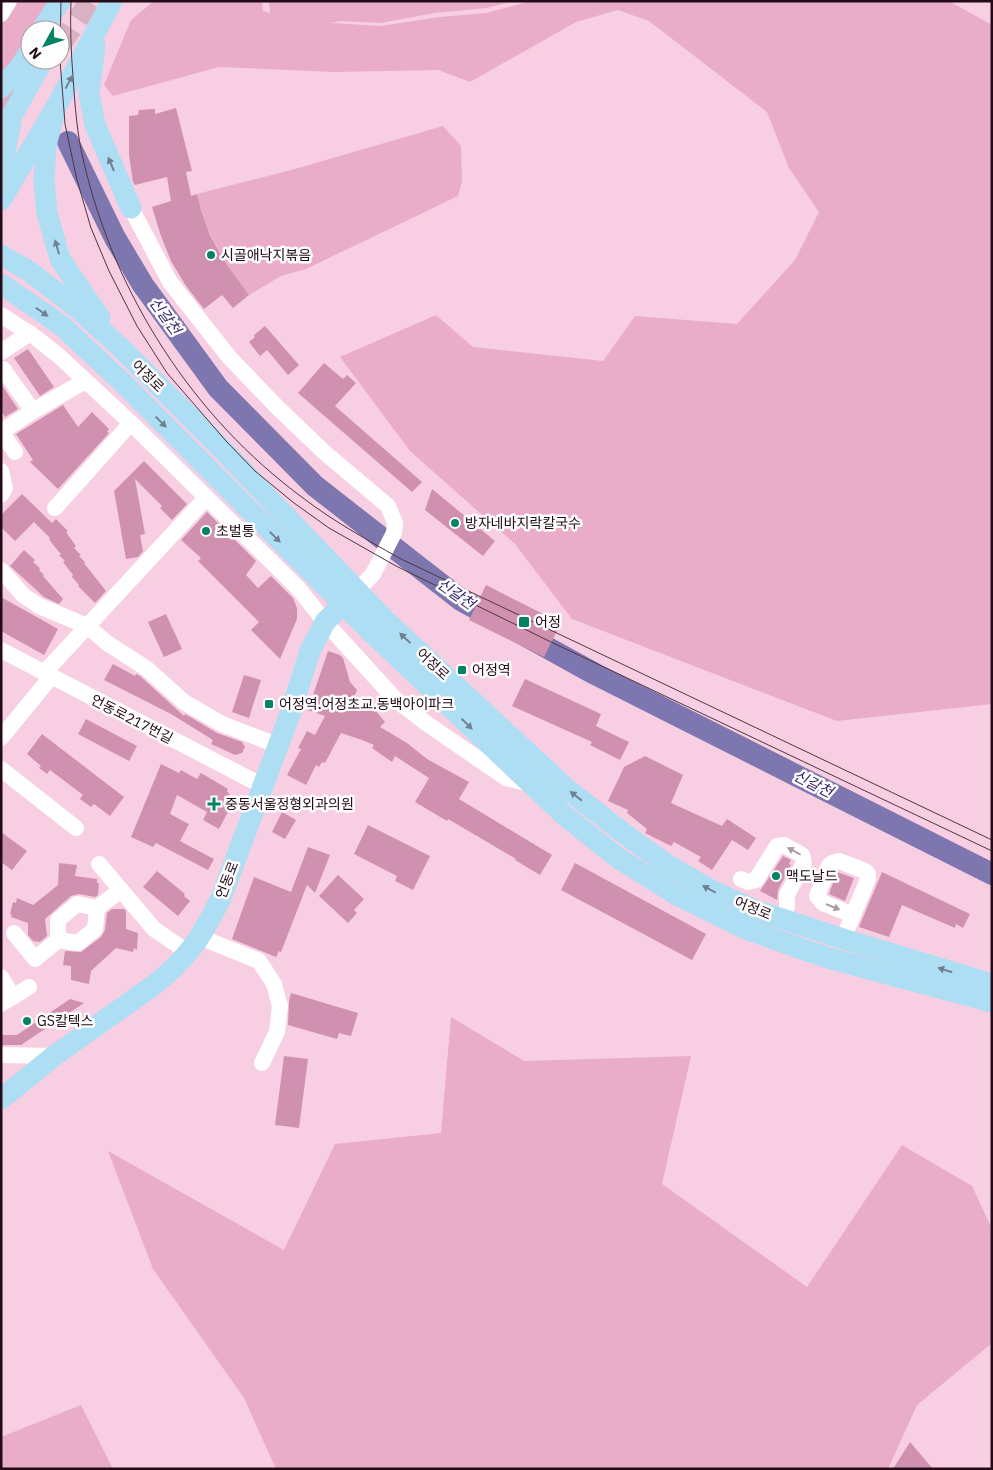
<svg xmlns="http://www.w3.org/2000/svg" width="993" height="1470" font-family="'IBM Plex Sans','Noto Sans KR',sans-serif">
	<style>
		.green { fill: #e9acc9 }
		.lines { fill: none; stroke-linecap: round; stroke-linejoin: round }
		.river { stroke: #7e77af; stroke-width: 22 }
		.building { fill: #d090af }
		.major-tunnel { stroke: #d8b2c4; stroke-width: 21; stroke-dasharray: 21 11; stroke-linecap: butt }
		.minor { stroke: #fff; stroke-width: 16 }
		.major { stroke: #addef4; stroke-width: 21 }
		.tram { stroke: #4f3442; stroke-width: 1 }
		.oneway { fill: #6f8091 }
		.oneway2 { fill: #a79ea3 }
		.poi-dot { fill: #048364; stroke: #fdfdfd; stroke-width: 2 }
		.labels { text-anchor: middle; stroke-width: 5; stroke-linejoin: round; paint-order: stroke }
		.poi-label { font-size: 14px; fill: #230c18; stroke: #fdfdfd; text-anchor: start }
		.street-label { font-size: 14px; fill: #230c18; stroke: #fdfdfd }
		.water-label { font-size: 15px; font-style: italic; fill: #36276c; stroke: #fdfdfd }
	</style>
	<rect width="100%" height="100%" fill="#f8cfe2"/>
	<!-- green -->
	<g class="green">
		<path d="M1,1H52L37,30H30C30,49 13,64 1,79Z"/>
		<polygon points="154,1 262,1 263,11 270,13 269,1 514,1 487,8 435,13 380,23 339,21 331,23 381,26 439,17 486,13 532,1 949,1 992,25 992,704 837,721 572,619 515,544 410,451 340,357 436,315 473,347 603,361 635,316 737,324 795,260 819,212 789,168 767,112 649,21 618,10 576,22 470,82 438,70 333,72 219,67 113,96 104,85 131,20"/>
		<path d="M443,126L461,146L462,181L458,196L306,269L281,276L249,295C224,261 207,237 197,194L295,169Z"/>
		<polygon points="451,1017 524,1061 691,1056 662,1184 807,1287 902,1145 972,1186 992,1229 992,1343 917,1405 888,1469 276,1469 244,1398 153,1269 108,1151 284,1250 335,1144 441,1133"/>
		<polygon points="81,1405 113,1469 1,1469 1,1437"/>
	</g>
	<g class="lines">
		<!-- river -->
		<polyline class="river" points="68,142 115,238 143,285 218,388 315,486 461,600 595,674 992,874"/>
	</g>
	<!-- building -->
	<g class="building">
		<polygon points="176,108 192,171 186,172 191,196 197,194 201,210 210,235 223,259 249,295 233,308 222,295 204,309 186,286 171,261 161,236 152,207 171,201 167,177 135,185 133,182 129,155 129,116 138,115 139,110 155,109 155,114"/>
		<polygon points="265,326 299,365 288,375 267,350 260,356 249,342 255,337 254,335"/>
		<polygon points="28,349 54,387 40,396 14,358"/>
		<polygon points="324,363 343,379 347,375 356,383 335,406 422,482 412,492 298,393"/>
		<polygon points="1,384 18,409 5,417 1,411"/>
		<polygon points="63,405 78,427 92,412 109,429 107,432 109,433 58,489 30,462 33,460 16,434"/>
		<polygon points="144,461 187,504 172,520 160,508 162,506 135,479 145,534 140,535 143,551 138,557 126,559 114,491"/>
		<polygon points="432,489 495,541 483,556 425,510"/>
		<polygon points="22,494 52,523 56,519 68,531 66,532 76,546 74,548 81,555 79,556 85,562 84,563 106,591 95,603 78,586 79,585 72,577 73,575 63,562 65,561 59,555 61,554 54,546 49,539 50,538 34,522 15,541 1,527 1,515"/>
		<polygon points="207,512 256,561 246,575 258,588 271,576 293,598 297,608 297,619 280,659 251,630 259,622 198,561 201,558 181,540"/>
		<polygon points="24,550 35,560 33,562 40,568 39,570 44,575 43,576 63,599 59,604 44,597 10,566"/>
		<polygon points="486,585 561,623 544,657 469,620"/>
		<polygon points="1,597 58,629 44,655 1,631"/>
		<polygon points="166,614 182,649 164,657 148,622"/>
		<polygon points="328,651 340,655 343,658 350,682 357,690 352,702 374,709 385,722 380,727 407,743 427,759 469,782 459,799 552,855 540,875 515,860 516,859 448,819 447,821 415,802 429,778 395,756 392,762 372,748 374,745 362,740 341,733 325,763 322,762 319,767 316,765 306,785 287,775 301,749 298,748 307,731 315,735 325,716 308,710"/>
		<polygon points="113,664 135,676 136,674 140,676 184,716 185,714 217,733 242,742 245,747 242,753 235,755 211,744 213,740 171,714 104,680"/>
		<polygon points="244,675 261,680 249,718 232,712"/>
		<polygon points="525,679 601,714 596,726 629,742 620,760 590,745 592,742 512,706"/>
		<polygon points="86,719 137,746 129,761 78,734"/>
		<polygon points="42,734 124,797 110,816 94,804 91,807 80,799 83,795 50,770 47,774 39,768 41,766 27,754"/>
		<polygon points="645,756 683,775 671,803 722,826 727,819 756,838 748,850 732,840 712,870 698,861 701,857 674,842 671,846 645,833 647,829 627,813 628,810 608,801 624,767"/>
		<polygon points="161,764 179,773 181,770 197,779 201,773 228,789 227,791 230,795 230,802 232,804 219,829 203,820 207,812 177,795 170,814 189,824 180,841 214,859 208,870 156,843 153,847 131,837"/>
		<polygon points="282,812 296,820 285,839 272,832"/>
		<polygon points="368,825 430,856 413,890 395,881 397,876 354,854"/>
		<polygon points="1,832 27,851 12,870 1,862"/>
		<polygon points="308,847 330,855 315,893 307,885 281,952 279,951 276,957 232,939 254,877 291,892"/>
		<polygon points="783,856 791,860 789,864 791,865 778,890 777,900 760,891"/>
		<polygon points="59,863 77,865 75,876 97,879 97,883 99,883 98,895 95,897 79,894 71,896 45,919 47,936 40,942 33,941 28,935 28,923 11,917 12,915 10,914 13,902 16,903 17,898 33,905 58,885"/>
		<polygon points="575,863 706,934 692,960 561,890"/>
		<polygon points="157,871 185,894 184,896 190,901 178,916 143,887"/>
		<polygon points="837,872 854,878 845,901 829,894"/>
		<polygon points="882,872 970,914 963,928 956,924 955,928 902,905 889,937 859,927"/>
		<polygon points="338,875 364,899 354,910 357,913 348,923 319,896"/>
		<polygon points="112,909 124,909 126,911 126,929 138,933 137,950 134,948 133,952 116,948 91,971 89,984 71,980 71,966 63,965 65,951 81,952 101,937 105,930 107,913"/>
		<polygon points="291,993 358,1013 351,1036 339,1033 337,1039 288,1025 289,1001"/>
		<polygon points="70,999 84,1003 21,1045 1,1045 1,1035 17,1035"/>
		<polygon points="284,1056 308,1059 299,1128 275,1125"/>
		<polygon points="910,1442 933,1469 893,1469"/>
	</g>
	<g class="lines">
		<!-- major-tunnel -->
		<g class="major-tunnel">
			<polyline points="60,46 90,1"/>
			<polyline points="1,107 29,82"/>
		</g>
		<!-- minor -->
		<g class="minor">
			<polyline points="1,14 9,1"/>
			<polyline points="131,208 170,282 229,357 276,406 324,452 388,506 395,523 394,533 373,574 357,591"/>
			<polyline points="1,315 35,337 59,356 131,423 299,589 325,622 395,699 426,723 506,778 530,784"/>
			<polyline points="1,352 30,333"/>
			<polyline points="3,369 33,411"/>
			<polyline points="1,432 33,411 85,381"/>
			<polyline points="2,433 15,452"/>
			<polyline points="1,471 5,488 1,495"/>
			<polyline points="55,508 131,423"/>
			<polyline points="1,570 23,595 39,606 87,626 107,643 146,668 184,702 222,724 277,745"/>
			<polyline points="1,650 263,786"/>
			<polyline points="44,673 206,498"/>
			<polyline points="1,738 51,677"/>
			<polyline points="1,769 76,828"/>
			<polyline points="99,864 154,929 189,953"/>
			<polyline points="741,879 748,882 756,880 777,846 784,845 802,855 804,863 787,895 787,907"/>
			<polyline points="14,933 35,959 58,940 58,920 77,904 97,908 121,890"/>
			<polyline points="200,937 259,961 274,984 280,1006 277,1032 262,1063"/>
			<polyline points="843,939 868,879 868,874 865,871 839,861 832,863 829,866 817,896 823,903 853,915"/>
			<polyline points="58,940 78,943 95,929 97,908"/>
			<polyline points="1,977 13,997"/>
			<polyline points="1,1004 29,987"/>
			<polyline points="1,1055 54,1056"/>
		</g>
		<!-- major -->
		<g class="major">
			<polyline points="42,30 60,1"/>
			<polyline points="95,45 89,94 95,125 131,208"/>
			<polyline points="1,88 20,67 30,51"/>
			<polyline points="56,107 46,145 44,181 47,213 60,259 100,318"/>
			<polyline points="11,122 4,157 5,166 11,171 22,165"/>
			<polyline points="1,135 43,60"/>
			<polyline points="1,200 56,107 112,1"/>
			<polyline points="1,255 29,271 77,308 120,347 219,446 385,620 567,789 626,835 668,865 711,890 755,910 843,939 992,984"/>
			<polyline points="1,284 61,325 122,382 372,633 564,815 618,858 677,895 746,929 799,948 832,959 992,1002"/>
			<path d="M1,1099L54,1056L154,985C189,957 201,938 221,898L290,714L310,651L325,622L351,596"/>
		</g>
		<!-- tram -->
		<g class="tram">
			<path d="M71,1C70,26 71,52 73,77C75,106 77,135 84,163C115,295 193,417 303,498C333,521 366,539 399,558L992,840"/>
			<polyline points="60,52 61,1"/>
			<polyline points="60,60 65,124 77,180 91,228 109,271 137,326 167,373 226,441 255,471 294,503 329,528 396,566 549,641 992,851"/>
		</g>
	</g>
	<!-- one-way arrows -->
	<defs><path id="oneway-solid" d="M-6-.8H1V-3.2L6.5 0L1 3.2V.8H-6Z" transform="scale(1.25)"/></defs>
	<g class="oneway">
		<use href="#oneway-solid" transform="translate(69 82) rotate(-62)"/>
		<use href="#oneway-solid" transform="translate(111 164) rotate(-113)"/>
		<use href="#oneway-solid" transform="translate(57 247) rotate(-106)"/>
		<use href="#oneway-solid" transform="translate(42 312) rotate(35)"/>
		<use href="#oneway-solid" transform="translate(161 422) rotate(45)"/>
		<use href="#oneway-solid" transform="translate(275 537) rotate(45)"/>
		<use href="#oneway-solid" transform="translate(405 638) rotate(-137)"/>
		<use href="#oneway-solid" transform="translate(467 724) rotate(44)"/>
		<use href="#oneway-solid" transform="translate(576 796) rotate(-142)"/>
		<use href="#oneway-solid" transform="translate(709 889) rotate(-152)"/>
		<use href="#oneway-solid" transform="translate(945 970) rotate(-163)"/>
	</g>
	<g class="oneway2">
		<use href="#oneway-solid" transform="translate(794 851) rotate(-152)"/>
		<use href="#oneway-solid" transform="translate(833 907) rotate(22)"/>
	</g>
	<!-- markers -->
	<g class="poi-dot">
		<circle cx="211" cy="255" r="5"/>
		<circle cx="455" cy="523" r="5"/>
		<circle cx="206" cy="531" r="5"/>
		<rect x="518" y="616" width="12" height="12" rx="2.5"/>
		<rect x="457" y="665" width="10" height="10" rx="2.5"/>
		<rect x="264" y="699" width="10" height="10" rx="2.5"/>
		<path d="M211.5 796.5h5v5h5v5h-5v5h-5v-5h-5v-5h5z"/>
		<circle cx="776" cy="876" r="5"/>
		<circle cx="27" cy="1021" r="5"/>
	</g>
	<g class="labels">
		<!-- poi labels -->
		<g class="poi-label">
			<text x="221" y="260">시골애낙지볶음</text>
			<text x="465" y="528">방자네바지락칼국수</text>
			<text x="216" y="536">초벌통</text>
			<text x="535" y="627">어정</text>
			<text x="472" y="675">어정역</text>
			<text x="279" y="709">어정역.어정초교.동백아이파크</text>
			<text x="225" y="809">중동서울정형외과의원</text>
			<text x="786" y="881">맥도날드</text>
			<text x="37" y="1026">GS칼텍스</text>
		</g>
		<!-- street labels -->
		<g class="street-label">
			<text transform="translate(148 376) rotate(45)" y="5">어정로</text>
			<text transform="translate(433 664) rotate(43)" y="5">어정로</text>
			<text transform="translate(132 719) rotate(27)" y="5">언동로217번길</text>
			<text transform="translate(227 880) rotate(-69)" y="5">언동로</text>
			<text transform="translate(753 908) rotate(22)" y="5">어정로</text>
		</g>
		<!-- water labels -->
		<g class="water-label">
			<text transform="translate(165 316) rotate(54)" y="5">신갈천</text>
			<text transform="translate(456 594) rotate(35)" y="5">신갈천</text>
			<text transform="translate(813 784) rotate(27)" y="5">신갈천</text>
		</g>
	</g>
	<!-- border -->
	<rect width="993" height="1470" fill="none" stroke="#230c18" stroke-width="5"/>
	<!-- north arrow -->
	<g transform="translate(45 45) rotate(230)"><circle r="24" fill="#fdfdfd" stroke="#a69da1"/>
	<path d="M0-4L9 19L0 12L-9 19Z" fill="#048364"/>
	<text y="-8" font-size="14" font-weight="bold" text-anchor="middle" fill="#230c18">N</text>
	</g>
</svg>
